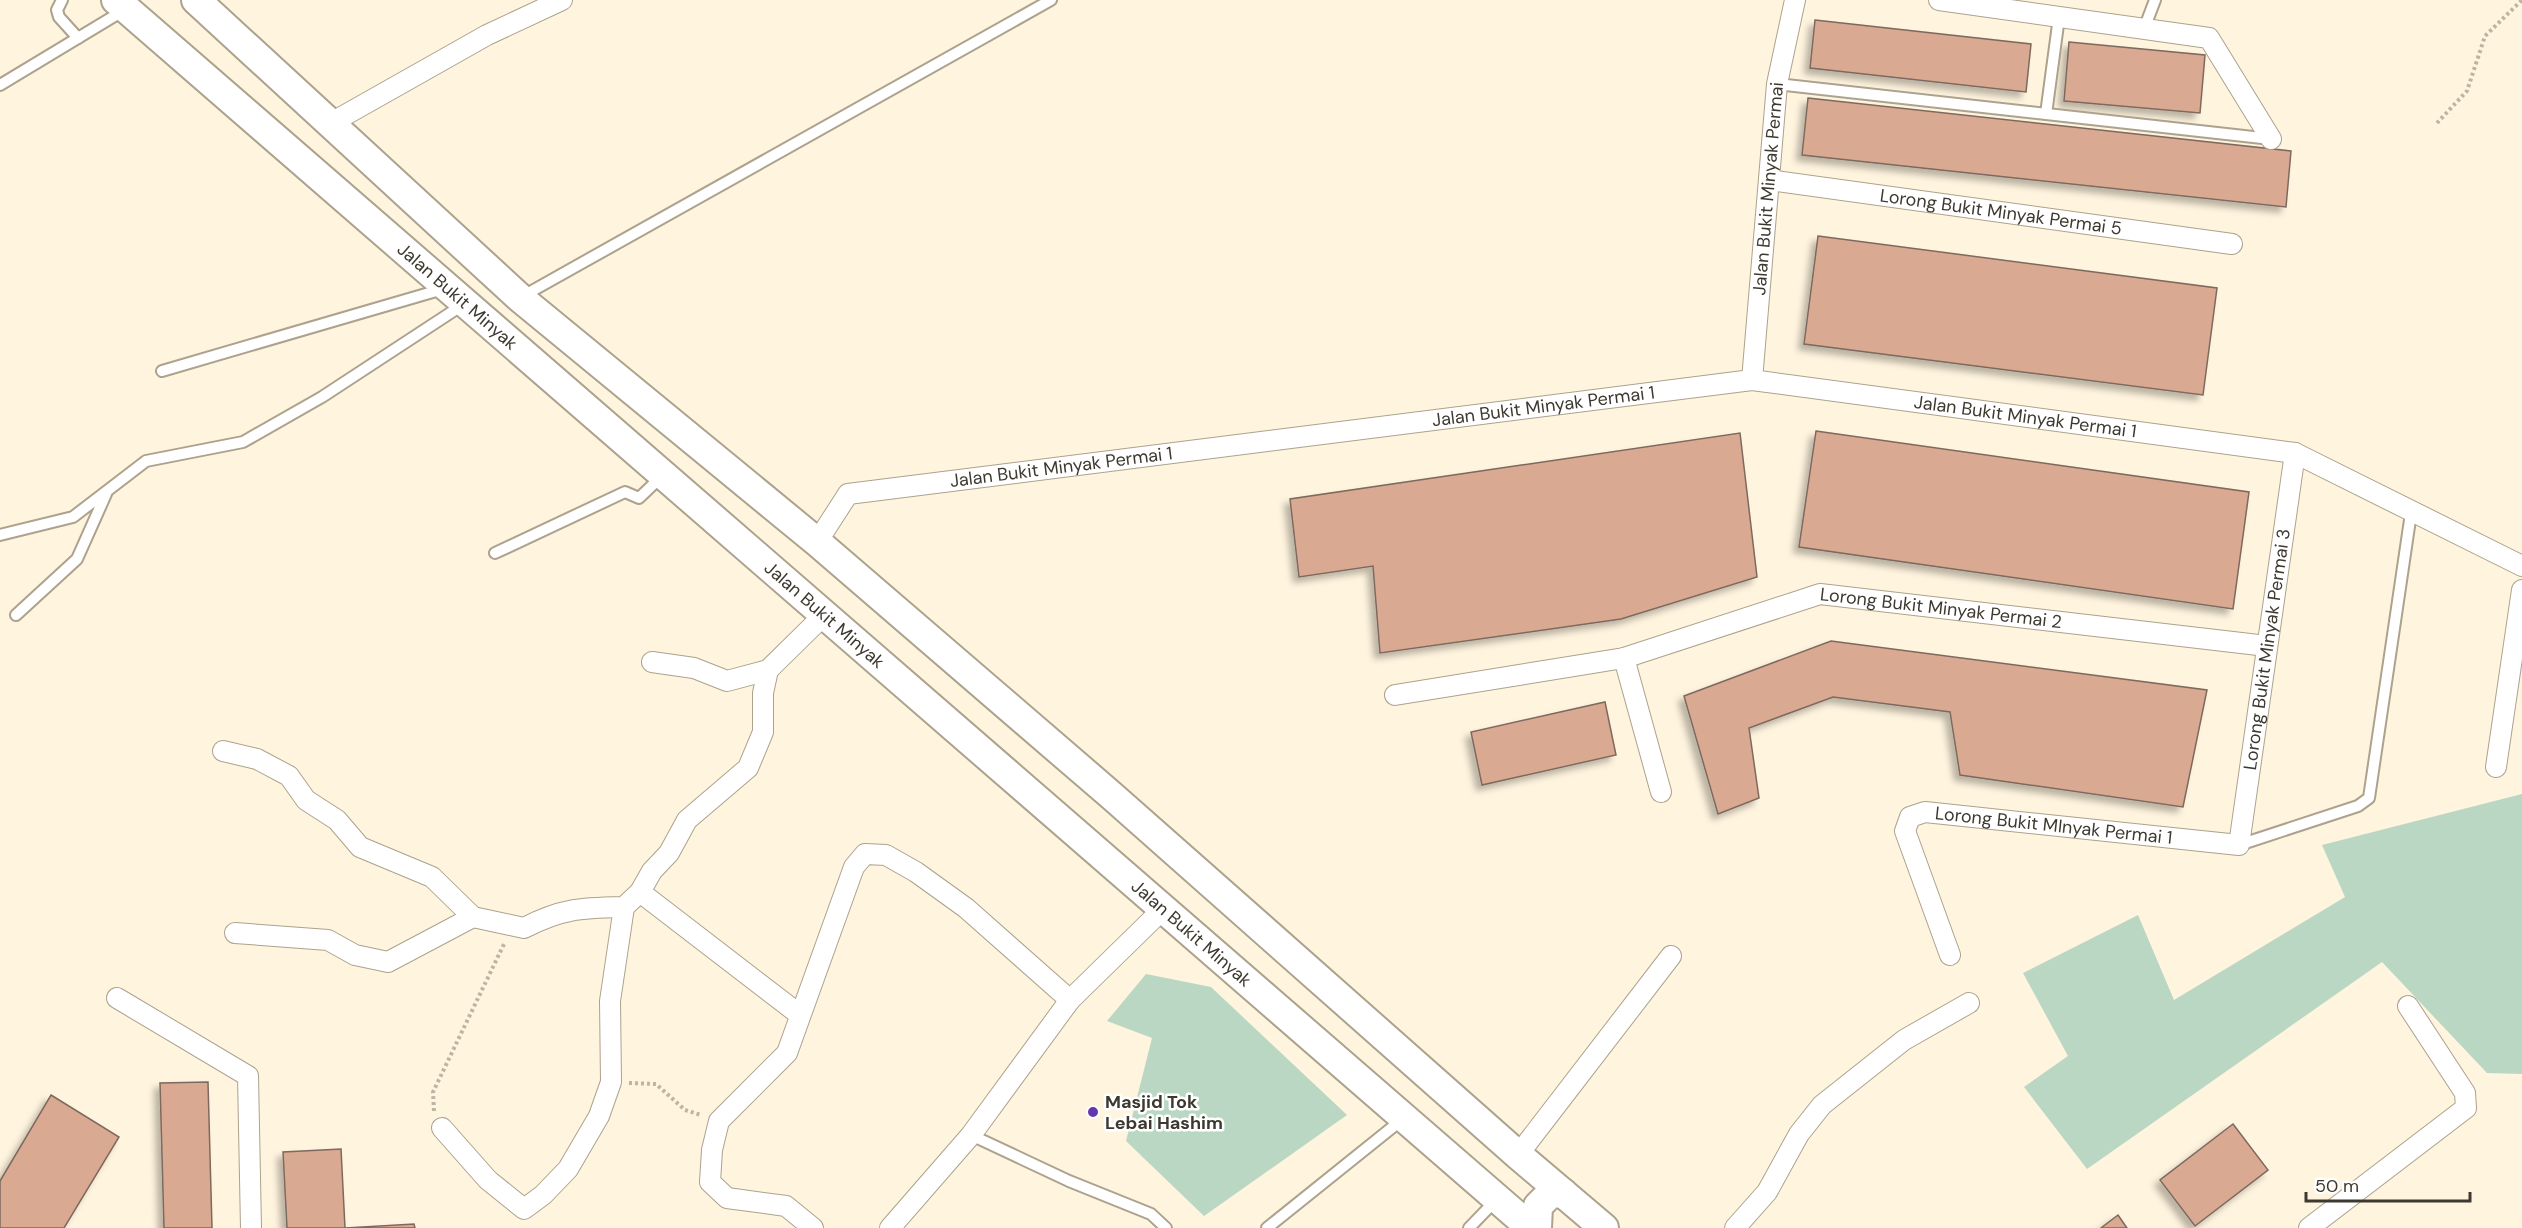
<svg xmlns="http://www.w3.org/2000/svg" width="2522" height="1228" font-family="'DM Sans',sans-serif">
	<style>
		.green { fill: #bad7c4 }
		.building { fill: #d9a992; stroke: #7e695f; stroke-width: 1.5; filter: url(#shadow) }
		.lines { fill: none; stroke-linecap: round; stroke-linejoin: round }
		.lane-casing { stroke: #aca28d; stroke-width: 14 }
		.street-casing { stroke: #aca28d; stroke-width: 22 }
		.secondary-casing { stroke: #aca28d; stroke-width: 32 }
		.path { stroke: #bdb5a3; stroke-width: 4; stroke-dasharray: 3 3; stroke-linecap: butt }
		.lane { stroke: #fff; stroke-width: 10 }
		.street { stroke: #fff; stroke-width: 20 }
		.secondary { stroke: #fff; stroke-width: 28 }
		.poi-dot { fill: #6437af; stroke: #fff; stroke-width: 2 }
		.labels { text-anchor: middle; stroke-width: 5; stroke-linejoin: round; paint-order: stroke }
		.street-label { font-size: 18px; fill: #3d3930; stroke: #fff }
		.poi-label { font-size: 18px; font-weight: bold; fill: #3d3930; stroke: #fff; text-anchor: start }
	</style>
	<defs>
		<filter id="shadow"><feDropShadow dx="-5.5" dy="5.5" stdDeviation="3" flood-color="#0004"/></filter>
	</defs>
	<rect width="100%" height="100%" fill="#fff4de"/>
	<!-- green -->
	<g class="green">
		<polygon points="2522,794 2522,1074 2487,1073 2382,962 2087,1169 2024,1087 2068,1056 2023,973 2138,915 2174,1000 2345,897 2322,845"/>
		<polygon points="1146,974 1211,987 1347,1115 1204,1216 1126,1141 1152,1038 1107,1021"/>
	</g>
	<!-- building -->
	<g class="building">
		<polygon points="1815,20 2031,44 2026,92 1810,68"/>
		<polygon points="2069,42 2205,55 2200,113 2064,101"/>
		<polygon points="1808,98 2291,151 2286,207 1802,155"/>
		<polygon points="1818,236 2217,288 2203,395 1804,344"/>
		<polygon points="1816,431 2249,492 2233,609 1799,547"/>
		<polygon points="1740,433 1757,577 1621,619 1380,653 1373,566 1299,577 1290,499"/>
		<polygon points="1831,641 2207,690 2183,807 1960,775 1950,712 1833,697 1749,728 1759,798 1718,814 1684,696"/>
		<polygon points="1605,702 1616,755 1482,785 1471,732"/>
		<polygon points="208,1082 212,1228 164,1228 160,1083"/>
		<polygon points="51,1095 119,1137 64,1228 0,1228 0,1181"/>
		<polygon points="2233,1124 2268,1170 2195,1226 2160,1180"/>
		<polygon points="341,1149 345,1228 414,1224 415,1228 287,1228 283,1152"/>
		<polygon points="2118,1215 2127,1228 2101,1228"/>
	</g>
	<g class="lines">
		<!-- lane casing -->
		<g class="lane-casing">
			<g id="lane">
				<polyline points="62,0 57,10 59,17 78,38"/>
				<polyline points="2144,29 2155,0"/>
				<polyline points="1777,84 2271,139"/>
				<polyline points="0,85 126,9"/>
				<polyline points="2046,114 2059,17"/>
				<polyline points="523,296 1051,0"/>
				<polyline points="162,371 443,289"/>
				<polyline points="0,535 73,517 146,461 243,442 322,397 464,304"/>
				<polyline points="495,553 625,492 639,498 663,475"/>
				<polyline points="16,615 77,559 106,494"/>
				<polyline points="2239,845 2358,806 2369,798 2411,513"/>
				<polyline points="971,1135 1069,1181 1151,1214 1166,1228"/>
				<polyline points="1267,1228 1404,1118"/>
				<polyline points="1469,1228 1497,1199"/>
			</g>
		</g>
		<!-- street casing -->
		<g class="street-casing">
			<g id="street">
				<polyline points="1939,0 2209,38 2271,139"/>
				<polyline points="331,123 487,35 562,0"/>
				<path id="s1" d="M1769,180L2232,244"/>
				<path id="s2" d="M1752,380L1777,84L1795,0"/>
				<path id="s3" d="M817,542L848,494L1752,380L2295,453L2522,566"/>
				<polyline points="1624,658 1661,792"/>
				<polyline points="652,662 694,668 727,681 768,670 823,616"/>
				<path id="s4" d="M1395,695L1624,658L1820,594L2267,646"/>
				<path d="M223,751L257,759L289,776L306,800L337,820L360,847L432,877L473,917L524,928C562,908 582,908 624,907L640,892L652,871L669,853L687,820L748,768L763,732V693L768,670"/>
				<polyline points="2496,767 2522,590"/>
				<polyline points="640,892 800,1015"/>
				<polyline points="235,933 328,940 355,955 388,962 473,917"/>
				<path id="s5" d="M1950,955L1905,831L1910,817L1925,812L2239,845L2295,453"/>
				<polyline points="117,998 248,1076 251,1228"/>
				<polyline points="442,1128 488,1180 524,1209 543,1195 568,1169 599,1116 611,1082 610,1001 624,907"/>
				<polyline points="1518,1155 1671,956"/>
				<polyline points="813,1228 786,1206 727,1198 710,1182 712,1150 719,1121 787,1053 854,867 865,854 886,855 916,872 966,908 1070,1000"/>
				<polyline points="890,1228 971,1135 1070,1000 1162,910"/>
				<polyline points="1735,1228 1767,1192 1799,1134 1822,1105 1904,1040 1969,1003"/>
				<polyline points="2309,1228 2466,1108 2465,1093 2408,1006"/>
			</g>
		</g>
		<!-- secondary casing -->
		<g class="secondary-casing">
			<g id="secondary">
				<path id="s6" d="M116,0L1531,1228"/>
				<polyline points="196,0 520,298 817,542 1112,796 1518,1155 1604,1228"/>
				<polyline points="1537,1228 1538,1206 1550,1194 1563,1193"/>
			</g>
		</g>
		<!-- path -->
		<g class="path">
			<polyline points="2437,123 2467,91 2485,36 2522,0"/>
			<polyline points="629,1083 656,1084 685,1110 701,1115"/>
			<polyline points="434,1111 433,1092 504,944"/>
		</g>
		<!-- lane -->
		<use href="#lane" class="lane"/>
		<!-- street -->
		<use href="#street" class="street"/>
		<!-- secondary -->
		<use href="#secondary" class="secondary"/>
	</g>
	<!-- markers -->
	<circle class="poi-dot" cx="1093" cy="1112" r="6"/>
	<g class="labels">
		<!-- street labels -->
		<g class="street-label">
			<text dy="6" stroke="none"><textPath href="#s2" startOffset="192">Jalan Bukit Minyak Permai</textPath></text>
			<text dy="6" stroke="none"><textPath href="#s1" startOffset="234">Lorong Bukit Minyak Permai 5</textPath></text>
			<text dy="6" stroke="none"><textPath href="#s6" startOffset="452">Jalan Bukit Minyak</textPath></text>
			<text dy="6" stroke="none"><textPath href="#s3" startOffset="758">Jalan Bukit Minyak Permai 1</textPath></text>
			<text dy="6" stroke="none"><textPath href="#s3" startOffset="1244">Jalan Bukit Minyak Permai 1</textPath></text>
			<text dy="6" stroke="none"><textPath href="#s3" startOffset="272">Jalan Bukit Minyak Permai 1</textPath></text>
			<text dy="6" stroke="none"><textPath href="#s4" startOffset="560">Lorong Bukit Minyak Permai 2</textPath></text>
			<text dy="6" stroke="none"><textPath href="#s6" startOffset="938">Jalan Bukit Minyak</textPath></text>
			<text dy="6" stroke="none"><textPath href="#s5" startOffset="676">Lorong Bukit Minyak Permai 3</textPath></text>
			<text dy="6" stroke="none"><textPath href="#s5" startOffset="292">Lorong Bukit MInyak Permai 1</textPath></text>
			<text dy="6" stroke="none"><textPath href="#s6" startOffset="1424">Jalan Bukit Minyak</textPath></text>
		</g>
		<!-- poi labels -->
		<g class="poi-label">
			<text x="1105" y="1108">Masjid Tok<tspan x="1105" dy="21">Lebai Hashim</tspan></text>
		</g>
	</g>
	<!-- scale -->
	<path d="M2306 1192v9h164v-9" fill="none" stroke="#3d3930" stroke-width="3"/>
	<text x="2315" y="1192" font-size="18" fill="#3d3930" stroke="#ffffff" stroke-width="4.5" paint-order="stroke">50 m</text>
</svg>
